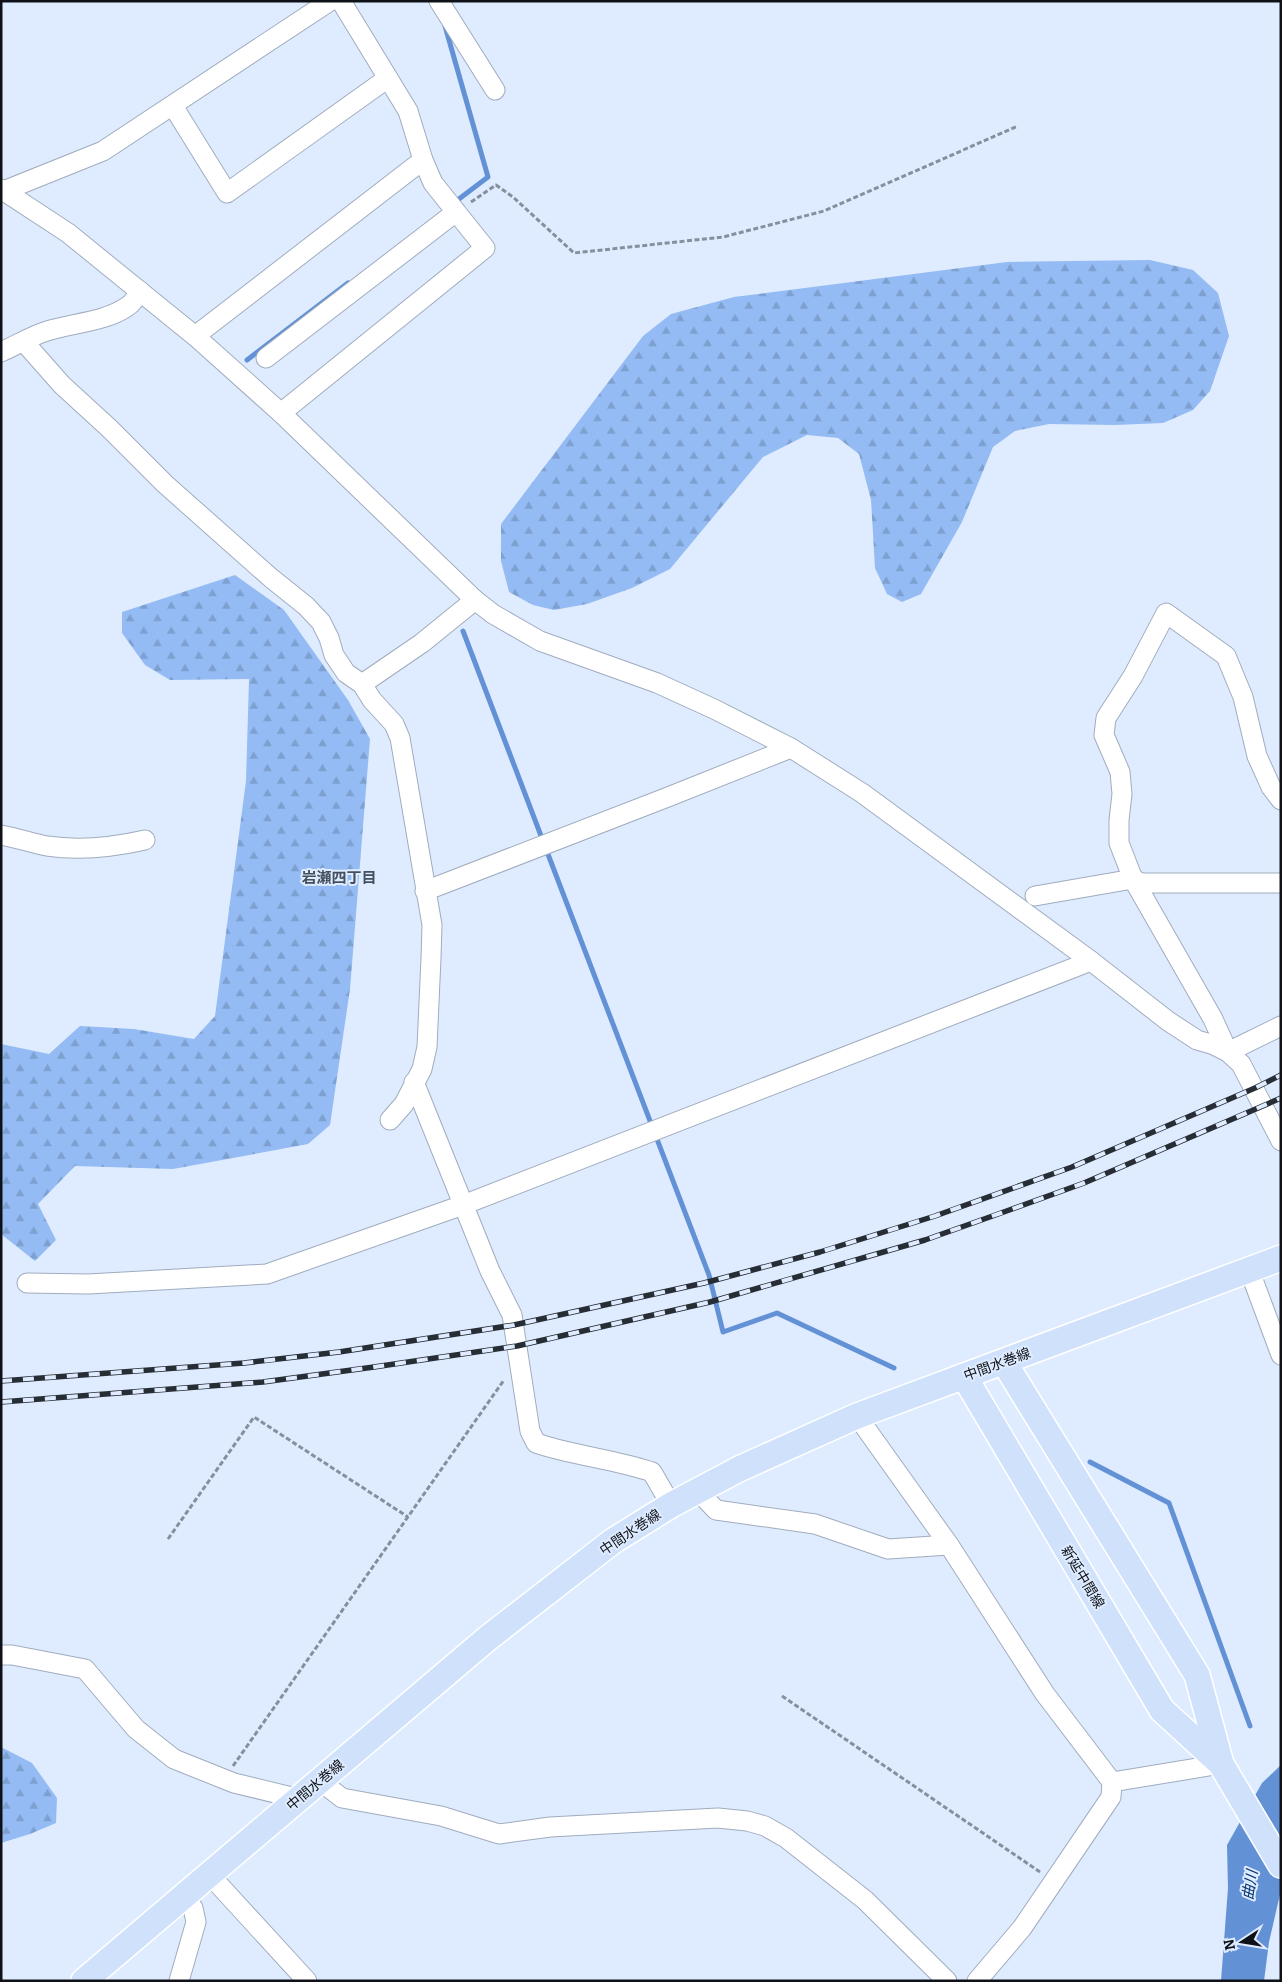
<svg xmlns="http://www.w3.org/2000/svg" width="1282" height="1982" font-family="Bitter,'Noto Sans JP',serif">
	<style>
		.forest { fill: url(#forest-firs) }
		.water { fill: #6391d6 }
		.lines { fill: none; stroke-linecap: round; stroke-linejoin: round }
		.stream { stroke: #6391d6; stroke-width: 5 }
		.minor-casing { stroke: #a0acbe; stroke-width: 21 }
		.major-casing { stroke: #fff; stroke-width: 28 }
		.path { stroke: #86909d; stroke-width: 3; stroke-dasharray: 5 2.5; stroke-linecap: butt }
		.minor { stroke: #fff; stroke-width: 19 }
		.major { stroke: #cfe1fb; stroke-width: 25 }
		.rail-casing { stroke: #272d34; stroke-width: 5.5 }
		.rail { stroke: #dfecff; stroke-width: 4; stroke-dasharray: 11; stroke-linecap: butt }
		.labels { text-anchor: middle; stroke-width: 4; stroke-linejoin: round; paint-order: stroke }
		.street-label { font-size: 14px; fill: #0e1218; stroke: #dfecff }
		.neighbourhood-label { font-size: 15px; font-weight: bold; fill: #45505f; stroke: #dfecff }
		.water-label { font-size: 15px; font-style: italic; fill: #093673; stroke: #dfecff }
	</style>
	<defs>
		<pattern id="forest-firs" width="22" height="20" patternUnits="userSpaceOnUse" patternTransform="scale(1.25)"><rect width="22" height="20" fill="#94bbf3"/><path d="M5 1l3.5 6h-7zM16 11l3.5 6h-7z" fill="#7ea0d0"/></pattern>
	</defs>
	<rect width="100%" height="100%" fill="#dfecff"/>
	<!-- forest -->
	<g class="forest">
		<polygon points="1150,260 1193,270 1218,293 1229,336 1210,391 1193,410 1163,423 1115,425 1049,424 1015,431 993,447 962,522 921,594 902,602 887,594 875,568 871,500 859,454 838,438 807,435 763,457 670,569 632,588 587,604 554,610 533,605 509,592 501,561 501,524 643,336 671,314 734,297 1007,262"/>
		<polygon points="235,575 284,610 348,700 370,739 350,989 330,1125 308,1144 173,1169 75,1166 38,1204 56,1240 35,1261 1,1234 1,1044 49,1054 80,1026 134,1029 194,1039 215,1016 246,781 249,679 170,680 145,665 122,633 122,612"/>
		<polygon points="1,1747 32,1763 57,1798 56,1823 30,1834 1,1843"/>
	</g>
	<!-- water -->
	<polygon class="water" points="1281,1765 1281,1890 1269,1942 1264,1981 1221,1981 1228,1888 1227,1845 1262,1783"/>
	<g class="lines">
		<!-- stream -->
		<g class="stream">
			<polyline points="445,26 488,177 455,202"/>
			<polyline points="247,360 348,283"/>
			<polyline points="463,631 543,841"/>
			<polyline points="546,849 709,1275 723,1332 777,1313 894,1368"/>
			<polyline points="1090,1462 1169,1503 1250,1726"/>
		</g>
		<!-- minor casing -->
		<g class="minor-casing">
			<g id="minor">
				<polyline points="439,1 495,90"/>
				<polyline points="173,106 227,193 388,78"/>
				<polyline points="1,189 68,233 195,336 281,413 475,600 493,614 540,641 657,683 714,709 791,748 862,793 1091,961 1168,1021 1197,1040 1214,1045 1228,1052 1241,1064 1281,1141"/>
				<polyline points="1,192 103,151 330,1"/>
				<polyline points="195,336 423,160"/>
				<polyline points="24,342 62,385 109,428 165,484 271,578 306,606 321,622 329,638 334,655 346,673 362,684 372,700 394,724 400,738 432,925 431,958 427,1047 422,1069 404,1104 390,1120"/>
				<path d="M1,352C17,345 31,336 47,331C72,323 106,322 128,306C133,303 137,296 140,291"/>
				<polyline points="266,358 456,212"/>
				<polyline points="281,413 485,248 433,183 423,160 408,111 341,1"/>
				<polyline points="362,684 422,643 475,600"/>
				<polyline points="1281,800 1271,787 1257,756 1243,697 1226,656 1166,613 1133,676 1106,718 1104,735 1120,772 1122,794 1119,820 1119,843 1133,879 1213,1019 1228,1052 1281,1026"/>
				<path d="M1,835C17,838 32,843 47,846C80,851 114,847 145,840"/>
				<polyline points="425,891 668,797 791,748"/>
				<polyline points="1035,896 1133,879 1141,883 1281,883"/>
				<path d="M414,1082L490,1271L512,1315L530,1431L536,1443C574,1456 614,1459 652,1472L671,1505"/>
				<polyline points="1249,1269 1281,1355"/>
				<polyline points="27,1283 88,1284 267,1274 463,1205 1091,961"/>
				<polyline points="857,1416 949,1545 1045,1694 1112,1782 1111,1797 1022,1928 977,1981"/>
				<polyline points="698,1491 716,1510 815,1524 888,1549 949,1545"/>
				<polyline points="1,1655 12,1655 85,1669 136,1729 174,1759 234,1783 300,1799"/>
				<polyline points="320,1781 342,1798 441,1816 499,1834 550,1827 718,1818 747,1821 765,1826 786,1838 865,1900 947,1981"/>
				<polyline points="1112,1782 1221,1764"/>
				<polyline points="209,1874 307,1981"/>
				<polyline points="179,1981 196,1922 193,1908 183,1895"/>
			</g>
		</g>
		<!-- major casing -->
		<g class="major-casing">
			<g id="major">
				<polyline points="1004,1362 1197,1675 1221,1764 1281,1865"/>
				<polyline points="964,1376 1162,1710 1221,1764"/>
				<polyline points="84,1981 488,1638 613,1541 671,1505 739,1469 857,1416 1281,1258"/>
			</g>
		</g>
		<!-- path -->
		<g class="path">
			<polyline points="471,202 496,185 513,197 574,253 723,237 824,211 1018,126"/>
			<polyline points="168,1539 254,1417 408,1517"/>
			<polyline points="782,1696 1040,1872"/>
			<polyline points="233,1766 504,1380"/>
		</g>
		<!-- minor -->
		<use href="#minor" class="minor"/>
		<!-- major -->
		<use href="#major" class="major"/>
		<!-- rail casing -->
		<g class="rail-casing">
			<g id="rail">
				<polyline points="1,1381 244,1363 339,1352 514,1325 704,1283 820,1252 935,1216 1072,1167 1255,1088 1281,1075"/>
				<polyline points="1,1402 263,1382 374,1367 517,1346 710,1302 925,1240 1001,1213 1084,1183 1281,1098"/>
			</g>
		</g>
		<!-- rail -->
		<use href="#rail" class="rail"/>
	</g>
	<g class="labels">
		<!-- street labels -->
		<g class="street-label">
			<text transform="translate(997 1364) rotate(-20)" y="5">中間水巻線</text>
			<text transform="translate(630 1532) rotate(-34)" y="5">中間水巻線</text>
			<text transform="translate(1083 1577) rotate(59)" y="5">新延中間線</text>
			<text transform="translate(315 1785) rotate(-40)" y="5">中間水巻線</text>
		</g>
		<!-- neighbourhood labels -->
		<g class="neighbourhood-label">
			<text x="339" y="883">岩瀬四丁目</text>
		</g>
		<!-- water labels -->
		<g class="water-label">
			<text transform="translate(1250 1885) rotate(-81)" y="5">曲川</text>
		</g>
	</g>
	<!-- border -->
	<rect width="1282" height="1982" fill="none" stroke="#0e1218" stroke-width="5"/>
	<!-- north arrow -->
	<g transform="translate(1242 1942) rotate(258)" stroke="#dfecff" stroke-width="4" paint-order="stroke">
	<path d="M0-4L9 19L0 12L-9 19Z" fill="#0e1218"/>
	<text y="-8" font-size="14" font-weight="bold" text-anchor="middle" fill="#0e1218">N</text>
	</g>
</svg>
